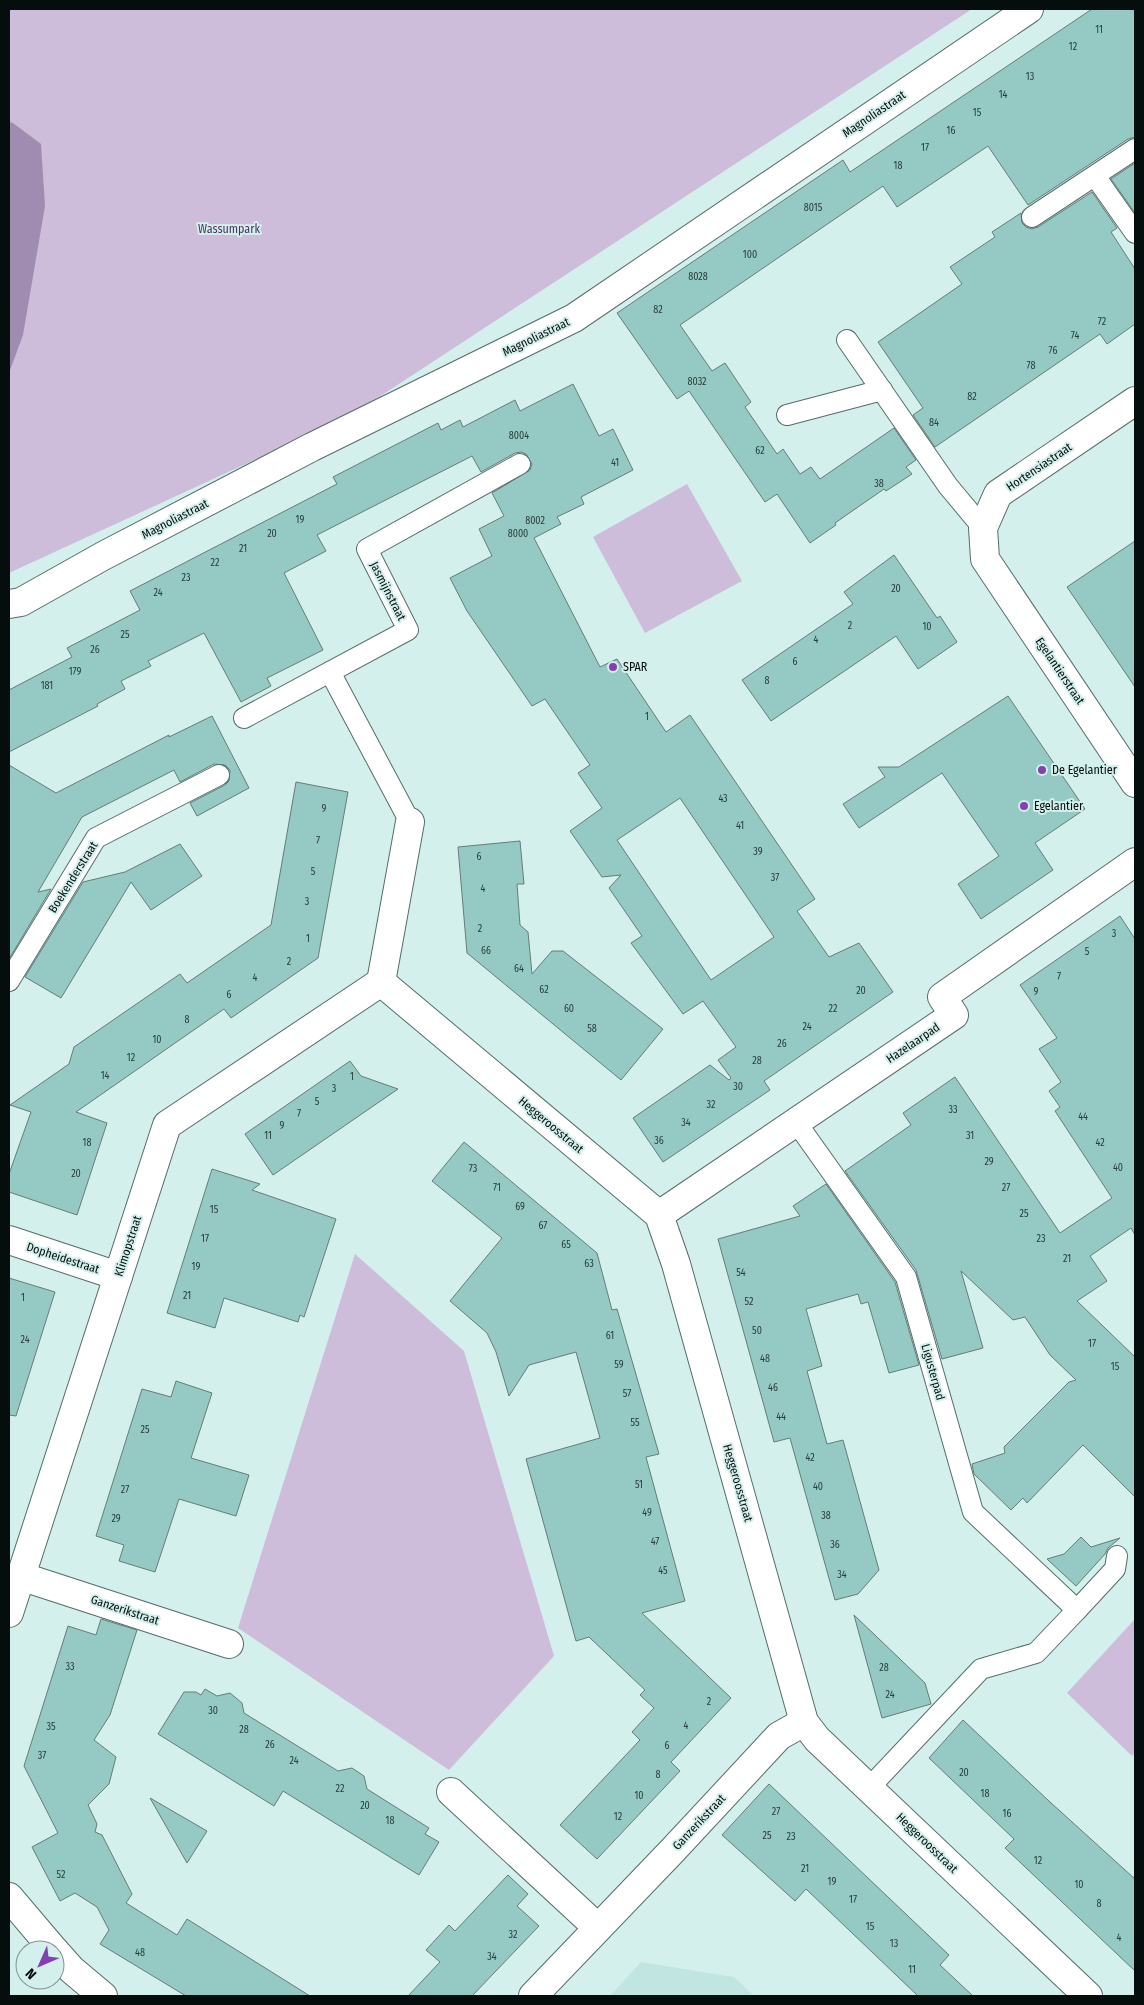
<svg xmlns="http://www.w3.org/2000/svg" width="1144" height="2005" font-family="'Fira Sans Condensed',sans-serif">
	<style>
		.built { fill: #c1e5e0 }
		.green { fill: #cdbddb }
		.water { fill: #9f8cb0 }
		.building { fill: #94cac3; stroke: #647d79; fill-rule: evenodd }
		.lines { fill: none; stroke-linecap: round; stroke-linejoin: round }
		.lane-casing { stroke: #556d6a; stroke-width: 22 }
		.street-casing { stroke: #556d6a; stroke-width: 30 }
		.lane { stroke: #fff; stroke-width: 20 }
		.street { stroke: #fff; stroke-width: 28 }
		.poi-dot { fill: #843fb2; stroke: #d4f0ec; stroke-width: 2 }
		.labels { text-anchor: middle; stroke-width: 4; stroke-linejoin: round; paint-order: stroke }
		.number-label { font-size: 10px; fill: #293d3a }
		.street-label { font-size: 12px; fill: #050e0d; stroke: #d4f0ec }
		.park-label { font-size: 12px; fill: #4c3061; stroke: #d4f0ec }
		.poi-label { font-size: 12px; fill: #050e0d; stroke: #d4f0ec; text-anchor: start }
	</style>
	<rect width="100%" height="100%" fill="#d4f0ec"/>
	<!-- built -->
	<polygon class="built" points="641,1962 734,1977 754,1996 610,1996"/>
	<!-- green -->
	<g class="green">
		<polygon points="9,9 972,9 350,416 9,573"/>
		<polygon points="687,484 742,581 645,633 593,537"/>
		<polygon points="355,1254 464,1351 554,1656 449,1770 238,1628"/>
		<polygon points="1135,1619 1135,1752 1132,1756 1067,1693"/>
	</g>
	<!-- water -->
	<polygon class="water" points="9,122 13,123 41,144 45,206 23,335 9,373"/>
	<!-- building -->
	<g class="building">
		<polygon points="1092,9 1135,9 1135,137 1128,139 1028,205 988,146 897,207 883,186 680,325 712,371 725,363 751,402 745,407 777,454 783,449 800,474 811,467 820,479 894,428 916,460 906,467 912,474 886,491 884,489 835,523 836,525 810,543 777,494 765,502 689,391 677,399 617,313 843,160 850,172"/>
		<polygon points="1135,163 1135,213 1111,179"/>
		<polygon points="1092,192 1117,228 1111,232 1135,269 1135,324 1107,344 1100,334 935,447 913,415 923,408 878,342 962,284 950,267 995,237 992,232 1021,213 1022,223 1026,227 1032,229 1038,227"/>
		<path d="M573,384L599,436L613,429L633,470L581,497L584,504L557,517L561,524L534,538L600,667L617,659L666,732L690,715L815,899L797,911L829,957L859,943L893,992L764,1081L770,1090L663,1162L633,1118L710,1065L729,1080L731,1078L718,1060L736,1047L703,1001L683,1014L631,943L642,936L609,888L621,875L602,877L570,831L602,808L578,773L590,765L545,699L532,706L467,611L450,578L492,556L479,529L504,516L492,493L530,470L532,464L526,454L521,452L515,453L481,472L472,456L317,535L326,551L284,573L323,650L267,678L271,686L241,702L204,633L148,661L151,666L121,681L125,689L97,704L98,706L9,752V690L72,657L67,648L140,610L130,591L337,484L333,477L438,423L441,430L460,420L463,427L515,400L520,411ZM680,798L774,937L711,980L617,840Z"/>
		<polygon points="1135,541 1135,687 1067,587"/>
		<polygon points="894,555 937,618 940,616 957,642 918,669 896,636 771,721 742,680 853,604 844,592"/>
		<polygon points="1008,696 1085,809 1035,843 1053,870 981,919 958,884 999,856 942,773 859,828 843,804 885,777 878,767 899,767"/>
		<polygon points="212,716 249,788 197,816 190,803 225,785 229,781 230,770 225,765 214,764 180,782 174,770 82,817 38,892 51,889 9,959 9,765 56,793 169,735 169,737"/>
		<polygon points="296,782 348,792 318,958 231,1018 224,1009 76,1112 107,1123 77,1215 9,1192 9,1174 31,1112 10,1105 69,1064 74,1047 180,974 187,983 271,925"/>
		<polygon points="520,841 524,884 517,884 520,925 528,932 532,974 552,951 563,951 663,1029 621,1080 467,953 458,847"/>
		<polygon points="180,844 202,876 151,910 131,882 61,998 25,977 83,882 125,872"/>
		<polygon points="1120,916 1135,939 1135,1235 1131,1228 1090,1256 1107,1281 1077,1301 1135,1357 1135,1497 1083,1445 1027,1503 1023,1498 1011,1510 974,1474 972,1464 1005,1453 1004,1447 1069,1382 1076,1380 1050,1355 1025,1317 1013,1320 961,1271 983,1348 942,1359 916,1270 845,1171 911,1125 903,1113 955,1077 1060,1233 1112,1198 1055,1111 1060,1107 1049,1091 1061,1082 1039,1049 1057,1038 1020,985"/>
		<polygon points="350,1061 361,1076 398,1089 273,1175 245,1134"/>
		<polygon points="464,1142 597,1253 612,1310 617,1309 659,1454 646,1457 685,1601 642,1613 731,1698 671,1762 680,1771 597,1859 560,1825 640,1740 632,1732 654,1708 640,1695 645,1690 589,1637 576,1641 526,1459 600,1438 576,1352 529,1365 509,1396 496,1352 487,1333 450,1301 502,1238 432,1181"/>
		<polygon points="212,1169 260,1184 252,1190 336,1219 304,1317 300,1315 298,1322 224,1298 215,1328 167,1313"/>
		<polygon points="826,1184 895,1282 919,1365 889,1373 868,1302 861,1304 858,1294 806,1309 822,1366 807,1371 827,1444 843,1440 879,1570 858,1594 835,1600 790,1438 774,1442 718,1239 800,1216 793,1206"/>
		<polygon points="9,1278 55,1292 16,1416 9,1415"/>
		<polygon points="176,1381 212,1393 191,1458 249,1475 236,1516 179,1499 155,1572 119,1561 124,1545 96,1536 142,1389 171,1397"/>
		<polygon points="1081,1537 1091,1547 1120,1538 1108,1548 1105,1554 1076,1586 1047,1559 1064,1554"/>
		<polygon points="854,1615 925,1683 931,1704 882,1718"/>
		<polygon points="101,1619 137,1630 110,1715 94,1740 116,1757 109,1784 88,1805 97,1824 95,1832 102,1835 132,1894 126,1903 177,1935 187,1919 310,1996 186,1996 100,1944 109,1930 97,1907 75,1893 60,1901 32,1847 58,1833 24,1766 68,1626 96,1635"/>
		<polygon points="205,1689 217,1696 230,1693 242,1703 244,1713 338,1771 352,1768 364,1776 367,1789 429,1828 425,1834 439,1842 419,1875 283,1791 274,1806 158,1734 184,1692 196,1692 201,1695"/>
		<polygon points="963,1720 1050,1802 1135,1879 1135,1971 1005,1848 1014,1839 929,1758"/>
		<polygon points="769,1784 949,1955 940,1965 973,1996 918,1996 806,1889 795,1901 722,1835"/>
		<polygon points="150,1798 207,1831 187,1863"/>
		<polygon points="508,1875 528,1894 517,1906 539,1926 472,1996 408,1996 440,1962 426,1950 449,1925 455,1931"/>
	</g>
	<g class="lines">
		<!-- lane casing -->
		<g class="lane-casing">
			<g id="lane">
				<polyline points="1095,176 1135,233"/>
				<polyline points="1032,217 1135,149"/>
				<polyline points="847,340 948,486 983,528"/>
				<polyline points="787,415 882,390"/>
				<polyline points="330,672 410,822"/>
				<polyline points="244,718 408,630 367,549 520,464"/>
				<polyline points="9,981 96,838 219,775"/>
				<polyline points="796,1122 906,1277 973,1512 1077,1610 1036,1653 981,1669 869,1788"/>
				<polyline points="1077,1610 1115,1569 1117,1556"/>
			</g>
		</g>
		<!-- street casing -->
		<g class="street-casing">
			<g id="street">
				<polyline points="1135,401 998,494 983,528 985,559 1135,783"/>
				<polyline points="9,604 21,602 103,556 312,447 574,318 1029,9"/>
				<polyline points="381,982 659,1215 676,1264 804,1722 817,1739 1088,1996"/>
				<polyline points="381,982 410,822"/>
				<polyline points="659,1215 954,1015 942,997 1135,862"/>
				<polyline points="9,1240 118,1276"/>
				<polyline points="20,1576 229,1644"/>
				<polyline points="9,1613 167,1125 381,982"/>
				<polyline points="451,1792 598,1928"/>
				<polyline points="9,1897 54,1950"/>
				<polyline points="55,1951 72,1970 103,1996"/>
				<polyline points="533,1996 673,1850 779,1736 804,1722"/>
			</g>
		</g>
		<!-- lane -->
		<use href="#lane" class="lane"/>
		<!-- street -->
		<use href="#street" class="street"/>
	</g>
	<!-- markers -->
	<g class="poi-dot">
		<circle cx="613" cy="667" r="5"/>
		<circle cx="1042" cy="770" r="5"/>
		<circle cx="1024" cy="806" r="5"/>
	</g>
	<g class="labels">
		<!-- number labels -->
		<g class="number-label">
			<text x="1099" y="33">11</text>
			<text x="1073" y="50">12</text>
			<text x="1030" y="80">13</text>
			<text x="1003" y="98">14</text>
			<text x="977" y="116">15</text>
			<text x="951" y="134">16</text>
			<text x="925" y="151">17</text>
			<text x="898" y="169">18</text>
			<text x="813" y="211">8015</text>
			<text x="750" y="258">100</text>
			<text x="698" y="280">8028</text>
			<text x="658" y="313">82</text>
			<text x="1102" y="325">72</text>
			<text x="1075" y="339">74</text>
			<text x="1053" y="354">76</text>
			<text x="1031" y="369">78</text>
			<text x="697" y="385">8032</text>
			<text x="972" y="400">82</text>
			<text x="934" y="426">84</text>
			<text x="519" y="439">8004</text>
			<text x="760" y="454">62</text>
			<text x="615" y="466">41</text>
			<text x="879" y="487">38</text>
			<text x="300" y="523">19</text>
			<text x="535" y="524">8002</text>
			<text x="272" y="537">20</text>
			<text x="518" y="537">8000</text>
			<text x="243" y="552">21</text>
			<text x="215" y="566">22</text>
			<text x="186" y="581">23</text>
			<text x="896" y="592">20</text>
			<text x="158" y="596">24</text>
			<text x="850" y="629">2</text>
			<text x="927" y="630">10</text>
			<text x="125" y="638">25</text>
			<text x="816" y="643">4</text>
			<text x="95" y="653">26</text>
			<text x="795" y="665">6</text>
			<text x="75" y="675">179</text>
			<text x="767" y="684">8</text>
			<text x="47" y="689">181</text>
			<text x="647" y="720">1</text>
			<text x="723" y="802">43</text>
			<text x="324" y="812">9</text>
			<text x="740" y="829">41</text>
			<text x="318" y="844">7</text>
			<text x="758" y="855">39</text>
			<text x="479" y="860">6</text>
			<text x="313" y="875">5</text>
			<text x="775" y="881">37</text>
			<text x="483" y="892">4</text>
			<text x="307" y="905">3</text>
			<text x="480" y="932">2</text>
			<text x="1114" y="937">3</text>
			<text x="308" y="942">1</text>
			<text x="486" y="954">66</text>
			<text x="1087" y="955">5</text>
			<text x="289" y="965">2</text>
			<text x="519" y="972">64</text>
			<text x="1059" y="980">7</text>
			<text x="255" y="981">4</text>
			<text x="544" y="993">62</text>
			<text x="861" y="994">20</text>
			<text x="1036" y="995">9</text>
			<text x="229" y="998">6</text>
			<text x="569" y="1012">60</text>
			<text x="833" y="1012">22</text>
			<text x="187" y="1023">8</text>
			<text x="807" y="1030">24</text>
			<text x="592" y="1032">58</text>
			<text x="157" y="1043">10</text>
			<text x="782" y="1047">26</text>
			<text x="131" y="1061">12</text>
			<text x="757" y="1064">28</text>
			<text x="105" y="1079">14</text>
			<text x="352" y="1080">1</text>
			<text x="738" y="1090">30</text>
			<text x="334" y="1092">3</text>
			<text x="317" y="1105">5</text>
			<text x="711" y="1108">32</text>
			<text x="953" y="1113">33</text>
			<text x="299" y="1117">7</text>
			<text x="1083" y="1120">44</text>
			<text x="686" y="1126">34</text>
			<text x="282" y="1129">9</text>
			<text x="268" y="1139">11</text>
			<text x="970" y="1139">31</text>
			<text x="659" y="1144">36</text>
			<text x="87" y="1146">18</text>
			<text x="1100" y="1146">42</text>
			<text x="989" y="1165">29</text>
			<text x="1118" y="1171">40</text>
			<text x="473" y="1172">73</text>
			<text x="76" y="1177">20</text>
			<text x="497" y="1191">71</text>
			<text x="1006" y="1191">27</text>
			<text x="520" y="1210">69</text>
			<text x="214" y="1213">15</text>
			<text x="1024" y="1217">25</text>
			<text x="543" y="1229">67</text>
			<text x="205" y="1242">17</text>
			<text x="1041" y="1242">23</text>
			<text x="566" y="1248">65</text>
			<text x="1067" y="1262">21</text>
			<text x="589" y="1267">63</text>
			<text x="196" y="1270">19</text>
			<text x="741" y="1276">54</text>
			<text x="187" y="1299">21</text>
			<text x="23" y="1301">1</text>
			<text x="749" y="1305">52</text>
			<text x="757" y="1334">50</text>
			<text x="610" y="1339">61</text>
			<text x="25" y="1343">24</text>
			<text x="1092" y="1347">17</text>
			<text x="765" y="1362">48</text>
			<text x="619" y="1368">59</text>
			<text x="1115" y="1370">15</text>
			<text x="773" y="1391">46</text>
			<text x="627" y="1397">57</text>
			<text x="781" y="1420">44</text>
			<text x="635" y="1426">55</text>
			<text x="145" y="1433">25</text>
			<text x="810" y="1461">42</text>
			<text x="639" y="1488">51</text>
			<text x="818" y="1490">40</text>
			<text x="125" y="1493">27</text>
			<text x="647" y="1516">49</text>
			<text x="826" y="1519">38</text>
			<text x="116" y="1522">29</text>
			<text x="655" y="1545">47</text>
			<text x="835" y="1548">36</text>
			<text x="663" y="1574">45</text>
			<text x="842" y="1578">34</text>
			<text x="70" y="1670">33</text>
			<text x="884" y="1671">28</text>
			<text x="890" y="1698">24</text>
			<text x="709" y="1705">2</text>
			<text x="213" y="1714">30</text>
			<text x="686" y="1729">4</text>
			<text x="51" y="1730">35</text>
			<text x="244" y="1733">28</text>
			<text x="270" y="1748">26</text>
			<text x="667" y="1749">6</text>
			<text x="42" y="1759">37</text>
			<text x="294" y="1764">24</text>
			<text x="964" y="1776">20</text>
			<text x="658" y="1778">8</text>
			<text x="340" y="1792">22</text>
			<text x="985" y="1797">18</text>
			<text x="639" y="1799">10</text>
			<text x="365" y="1809">20</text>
			<text x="776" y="1815">27</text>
			<text x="1007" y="1817">16</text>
			<text x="618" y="1820">12</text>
			<text x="390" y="1824">18</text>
			<text x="767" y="1839">25</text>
			<text x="791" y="1840">23</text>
			<text x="1038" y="1864">12</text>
			<text x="805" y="1872">21</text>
			<text x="61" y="1878">52</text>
			<text x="832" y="1885">19</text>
			<text x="1079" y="1888">10</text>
			<text x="853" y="1903">17</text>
			<text x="1099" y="1907">8</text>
			<text x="870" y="1930">15</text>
			<text x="513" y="1938">32</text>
			<text x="1119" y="1941">4</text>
			<text x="894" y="1947">13</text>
			<text x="140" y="1956">48</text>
			<text x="492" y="1960">34</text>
			<text x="912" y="1973">11</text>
		</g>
		<!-- street labels -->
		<g class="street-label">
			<text transform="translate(874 114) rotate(-34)" y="4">Magnoliastraat</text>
			<text transform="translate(536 337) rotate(-26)" y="4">Magnoliastraat</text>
			<text transform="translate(1039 467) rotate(-34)" y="4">Hortensiastraat</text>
			<text transform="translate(175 519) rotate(-27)" y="4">Magnoliastraat</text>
			<text transform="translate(388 591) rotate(63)" y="4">Jasmijnstraat</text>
			<text transform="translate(1060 671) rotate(56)" y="4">Egelantierstraat</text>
			<text transform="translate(73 877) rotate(-58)" y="4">Boekenderstraat</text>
			<text transform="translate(913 1043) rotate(-34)" y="4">Hazelaarpad</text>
			<text transform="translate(551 1125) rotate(40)" y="4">Heggeroosstraat</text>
			<text transform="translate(128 1246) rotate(-72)" y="4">Klimopstraat</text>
			<text transform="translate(63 1258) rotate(18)" y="4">Dopheidestraat</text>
			<text transform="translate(933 1372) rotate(74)" y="4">Ligusterpad</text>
			<text transform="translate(738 1483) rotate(74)" y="4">Heggeroosstraat</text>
			<text transform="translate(125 1610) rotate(18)" y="4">Ganzerikstraat</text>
			<text transform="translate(699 1822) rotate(-47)" y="4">Ganzerikstraat</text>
			<text transform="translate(927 1843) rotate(44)" y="4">Heggeroosstraat</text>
		</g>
		<!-- park labels -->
		<g class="park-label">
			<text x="229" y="233">Wassumpark</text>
		</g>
		<!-- poi labels -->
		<g class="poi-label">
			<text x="623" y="671">SPAR</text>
			<text x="1052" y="774">De Egelantier</text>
			<text x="1034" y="810">Egelantier</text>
		</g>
	</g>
	<!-- border -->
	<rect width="1144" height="2005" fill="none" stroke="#050e0d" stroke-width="20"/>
	<!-- north arrow -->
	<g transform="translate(40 1965) rotate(225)"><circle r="24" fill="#d4f0ec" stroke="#819693"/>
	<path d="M0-4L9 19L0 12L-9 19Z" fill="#843fb2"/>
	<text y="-8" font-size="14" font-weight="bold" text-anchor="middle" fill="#050e0d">N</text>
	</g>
</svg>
